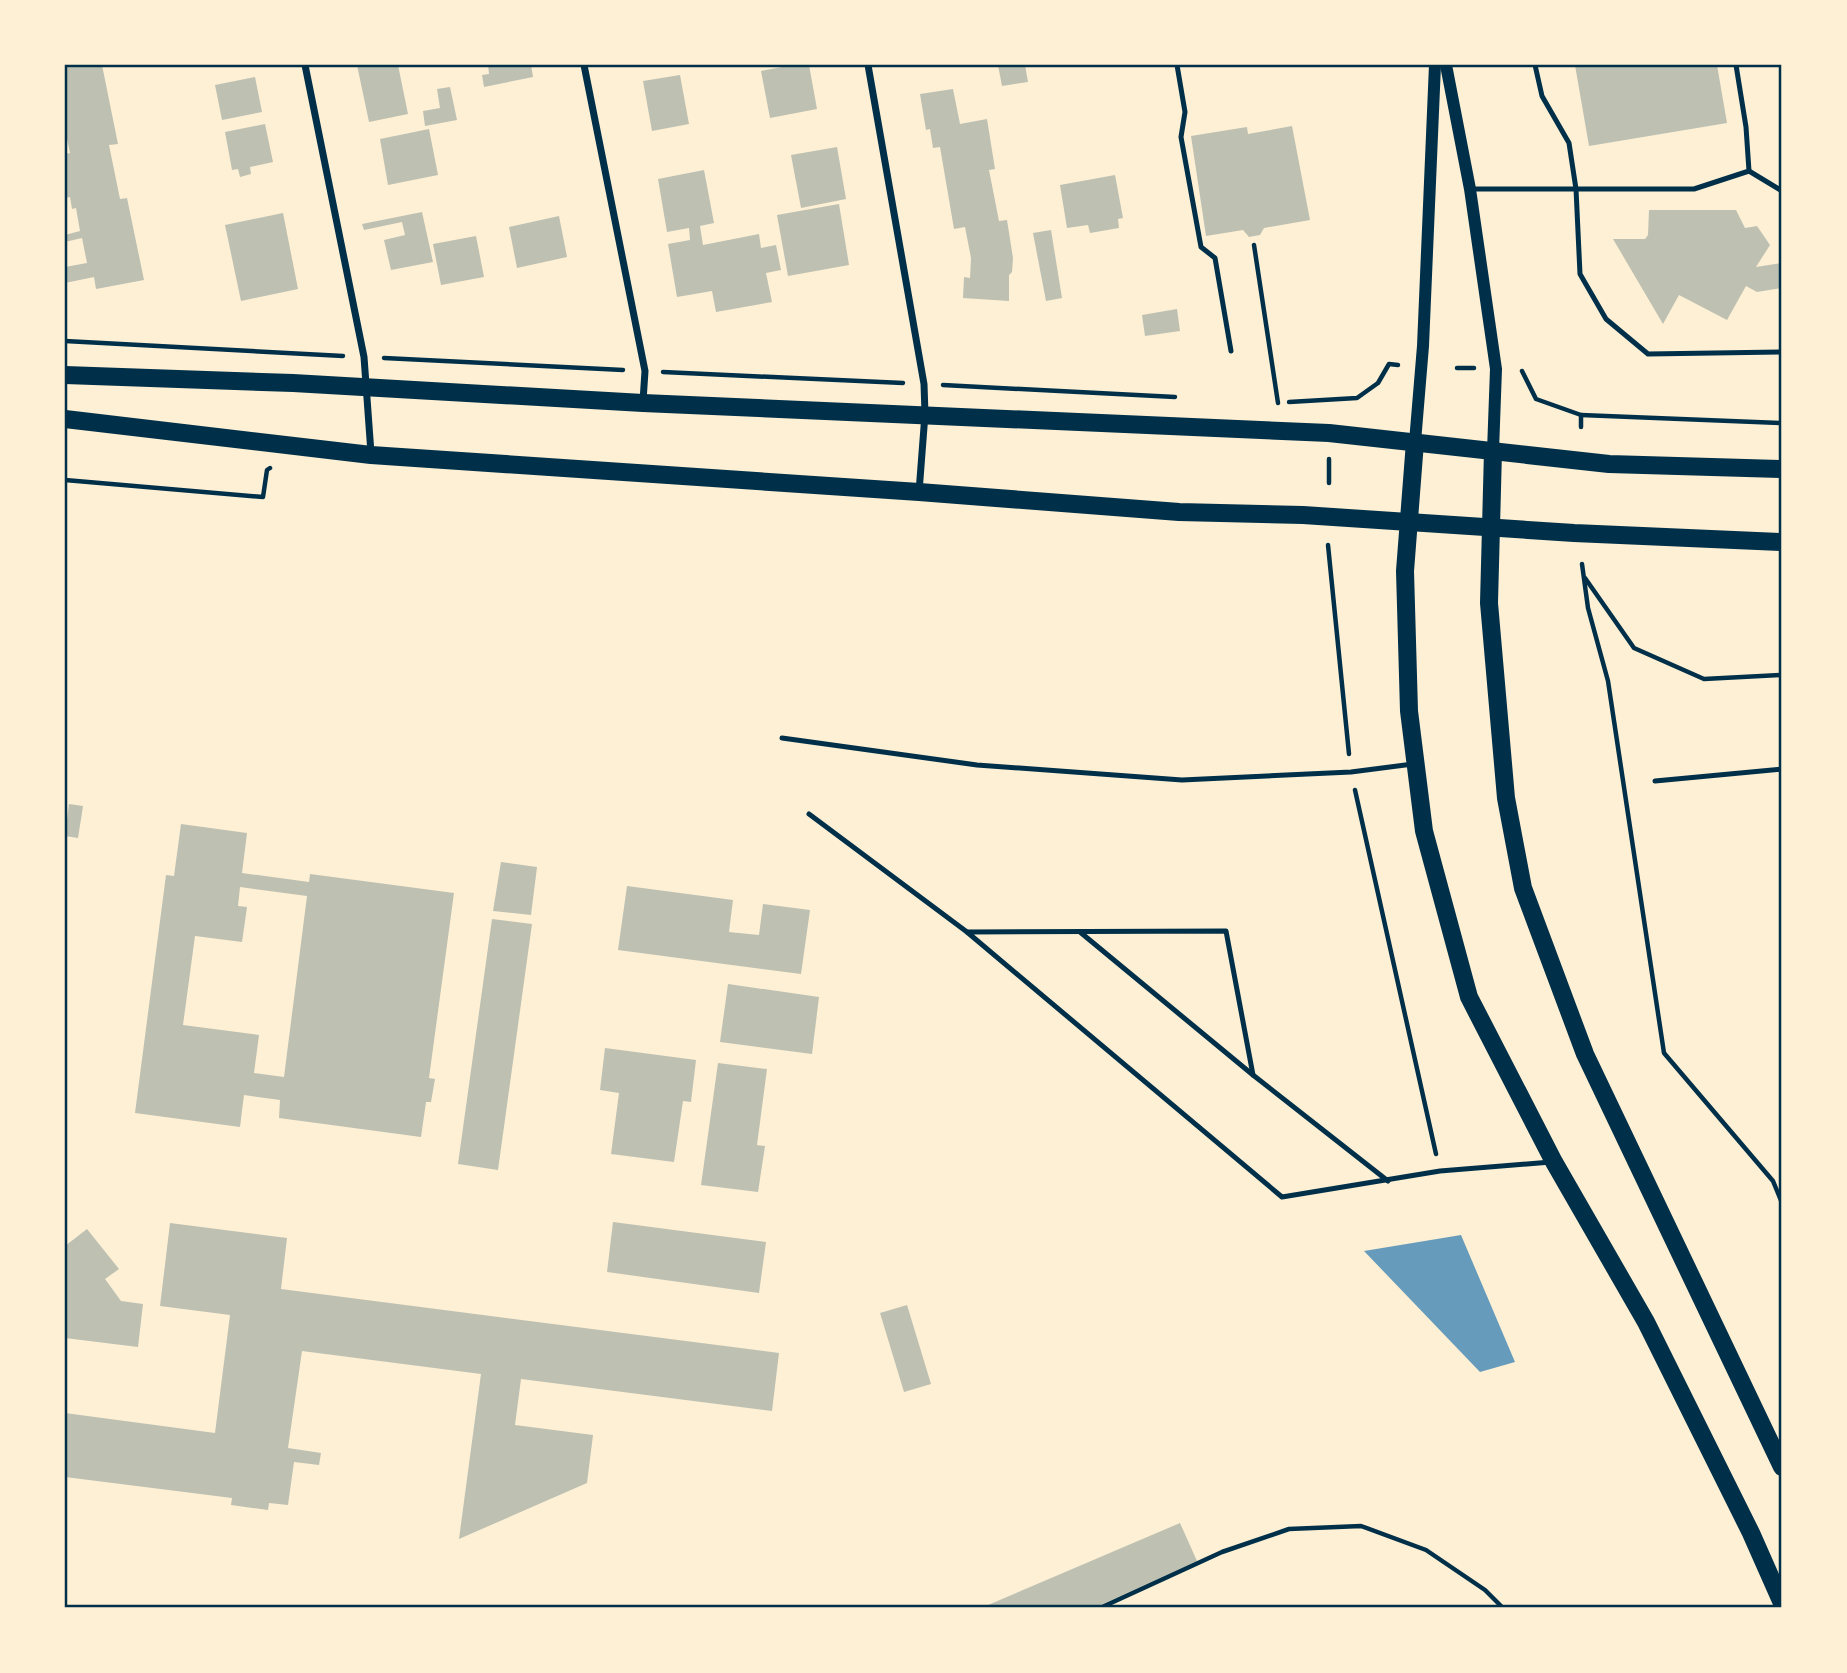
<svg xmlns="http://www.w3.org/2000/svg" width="1847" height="1673" font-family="'Times New Roman',serif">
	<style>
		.water { fill: #669bbc }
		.building { fill: #bec0b2; fill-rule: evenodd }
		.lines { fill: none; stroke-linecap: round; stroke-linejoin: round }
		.path { stroke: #003049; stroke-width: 4.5 }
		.service { stroke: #003049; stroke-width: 5 }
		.minor { stroke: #003049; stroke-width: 7 }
		.tertiary { stroke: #003049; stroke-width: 12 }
		.primary { stroke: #003049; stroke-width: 18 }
		.neatline { fill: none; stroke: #003049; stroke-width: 2.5 }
	</style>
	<rect width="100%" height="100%" fill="#fdf0d5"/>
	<!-- water -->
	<polygon class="water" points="1461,1235 1515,1362 1480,1372 1364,1251"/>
	<!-- building -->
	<g class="building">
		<polygon points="65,65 102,65 118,144 109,145 120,199 127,198 144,280 96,289 94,277 65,283 65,267 87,263 82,238 65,242 65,235 80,231 76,208 72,209 70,197 65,198 65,154 70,153 65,129"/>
		<polygon points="357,65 398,65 408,114 369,122"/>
		<polygon points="488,65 531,65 533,77 484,87 482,75 489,74"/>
		<polygon points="793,65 809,65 817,109 770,118 761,71"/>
		<polygon points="998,65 1025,65 1028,82 1002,86"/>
		<polygon points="1575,65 1717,65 1727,123 1589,146"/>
		<polygon points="680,75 689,124 652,131 643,81"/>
		<polygon points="255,77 262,112 222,120 215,85"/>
		<polygon points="450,87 457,120 425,126 423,111 440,108 437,89"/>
		<polygon points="953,89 960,124 987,119 995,169 989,170 999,221 1007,220 1013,258 1012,272 1009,275 1009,301 963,298 964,277 970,278 971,258 965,227 954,229 940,147 933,148 930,129 926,130 920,94"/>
		<polygon points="265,124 273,162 250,167 251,174 240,177 238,169 232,170 225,132"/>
		<polygon points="1292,126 1310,220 1264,228 1260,235 1249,237 1243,230 1206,236 1191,136 1247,127 1248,134"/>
		<polygon points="429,129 438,175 388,185 380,139"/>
		<polygon points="837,147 846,199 801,208 791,155"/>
		<polygon points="704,170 714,223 700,226 703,245 759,234 761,248 776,245 781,270 766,273 772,302 716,312 712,291 677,297 668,244 690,240 689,228 667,232 658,179"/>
		<polygon points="1115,175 1123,218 1118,219 1119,228 1090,233 1088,225 1067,228 1060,185"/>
		<polygon points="839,204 849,265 788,276 777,215"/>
		<polygon points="1649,210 1736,210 1745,228 1757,226 1770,245 1756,267 1782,263 1782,288 1757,292 1746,286 1727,320 1679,295 1663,324 1613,239 1645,239 1648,235"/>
		<polygon points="422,212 433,262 391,270 384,240 405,235 402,222 364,230 362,224"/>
		<polygon points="283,213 298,289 241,301 225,225"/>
		<polygon points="559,216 567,257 517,268 509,227"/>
		<polygon points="1051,230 1062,298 1046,301 1033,233"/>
		<polygon points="476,236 484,277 441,285 433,244"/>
		<polygon points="1177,309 1180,331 1145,336 1142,315"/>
		<polygon points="69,804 83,806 78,838 65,836"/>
		<path d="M181,824L247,833L242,873L309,882L310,874L454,893L429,1078L435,1079L431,1102H426L421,1137L279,1118L280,1100L244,1095L240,1127L135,1113L166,875L174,876ZM240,887L307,896L284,1077L254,1073L259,1035L183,1025L195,936L242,942L247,907L238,906Z"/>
		<polygon points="501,862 537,867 531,915 493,911"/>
		<polygon points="627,886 733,900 729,932 759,935 763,904 810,910 801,974 618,950"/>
		<polygon points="492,919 532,924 498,1170 458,1164"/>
		<polygon points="728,984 819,997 812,1054 720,1042"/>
		<polygon points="605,1048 696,1060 691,1102 683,1101 674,1162 611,1154 619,1093 600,1090"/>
		<polygon points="718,1063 767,1069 757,1145 765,1146 758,1192 701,1185"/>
		<polygon points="613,1222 766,1242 759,1293 607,1272"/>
		<polygon points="170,1223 287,1238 281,1289 779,1353 772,1411 521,1379 515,1425 593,1435 587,1483 459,1539 481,1374 302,1351 288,1448 321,1453 319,1465 294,1462 288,1505 269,1503 268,1510 231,1505 232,1498 65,1477 65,1413 215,1433 230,1315 160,1306"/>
		<polygon points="87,1229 119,1269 105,1279 121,1301 143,1304 138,1347 65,1338 65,1246"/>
		<polygon points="907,1305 931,1384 904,1392 880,1313"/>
		<polygon points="1180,1523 1197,1561 1094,1608 981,1608"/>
	</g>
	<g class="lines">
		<!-- path -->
		<g class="path">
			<polyline points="1254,245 1278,403"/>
			<polyline points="65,341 343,356"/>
			<polyline points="384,358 623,370"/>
			<polyline points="1457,368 1474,368"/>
			<polyline points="1522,371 1536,399 1581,415 1782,423"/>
			<polyline points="663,372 903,383"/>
			<polyline points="943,385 1175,397"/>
			<polyline points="1289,402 1357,398 1378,383 1389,364 1398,365"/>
			<polyline points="1581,415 1581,427"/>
			<polyline points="1329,459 1329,483"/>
			<polyline points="65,480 263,497 267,470 270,468"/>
			<polyline points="1328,545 1349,754"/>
			<polyline points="1582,564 1588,608 1608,681 1664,1053 1773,1181 1782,1203"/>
			<polyline points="1585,578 1634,648 1704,679 1782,675"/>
			<polyline points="1355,790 1436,1154"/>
			<polyline points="1100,1608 1222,1552 1289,1529 1361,1526 1426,1550 1485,1590 1503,1608"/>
		</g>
		<!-- service -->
		<g class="service">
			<polyline points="1177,65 1185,112 1181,137 1201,247 1215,258 1231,351"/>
			<polyline points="1535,65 1542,96 1569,143 1576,189 1694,189 1749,171 1746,127 1736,65"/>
			<polyline points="1749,171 1782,191"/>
			<polyline points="1470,189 1576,189 1580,274 1606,319 1648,354 1782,352"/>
			<polyline points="782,738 977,765 1182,780 1351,772 1413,764"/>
			<polyline points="1655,781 1782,769"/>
			<polyline points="809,814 967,932"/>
			<polyline points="1080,932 1253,1075 1388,1181"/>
			<polyline points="1253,1075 1226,931 967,932 1282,1197 1440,1171 1551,1162"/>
		</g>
		<!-- minor -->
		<g class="minor">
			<polyline points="305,65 364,357 371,453"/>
			<polyline points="584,65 645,371 643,401"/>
			<polyline points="868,65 924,384 925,414 919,492"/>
		</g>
		<!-- tertiary -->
		<g class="tertiary">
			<polyline points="1446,65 1470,189 1496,369 1493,451"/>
			<polyline points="1415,442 1423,346 1435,65"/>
		</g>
		<!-- primary -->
		<g class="primary">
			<polyline points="65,375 293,383 643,403 1329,433 1609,464 1782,469"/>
			<polyline points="65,419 371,455 919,492 1179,512 1303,515 1574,533 1782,542"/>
			<polyline points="1415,442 1405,571 1409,711 1424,831 1469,997 1554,1162 1646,1322 1751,1533 1782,1603"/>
			<polyline points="1493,451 1489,603 1506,798 1523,888 1585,1054 1782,1467"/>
		</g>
	</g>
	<!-- border -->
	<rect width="1847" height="1673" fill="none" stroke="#fdf0d5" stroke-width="133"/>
	<rect x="66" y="66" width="1714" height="1540" class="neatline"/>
</svg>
